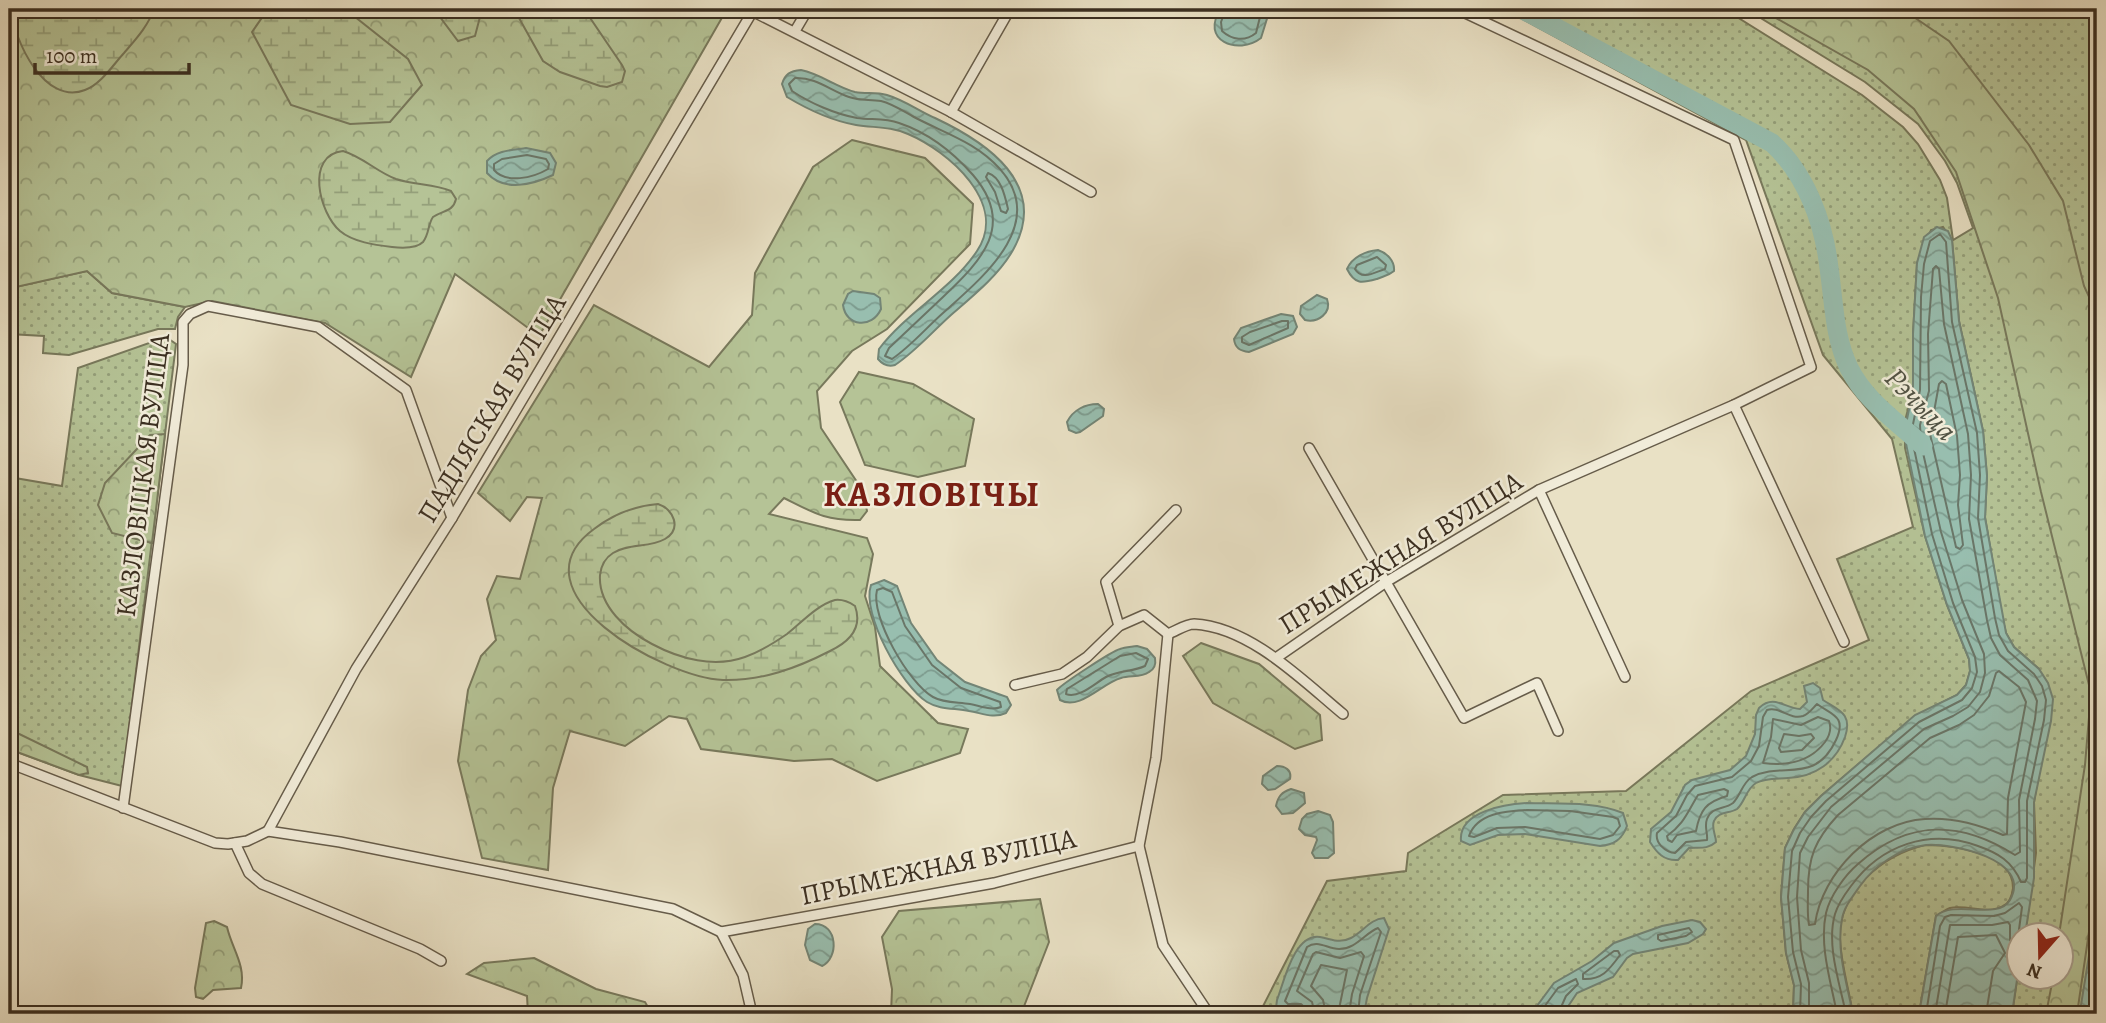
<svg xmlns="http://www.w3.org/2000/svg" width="2106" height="1023" font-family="Alegreya,serif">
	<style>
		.grass { fill: url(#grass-dots); stroke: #78795c; stroke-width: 2 }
		.forest { fill: url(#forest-crowns); stroke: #78795c; stroke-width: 2 }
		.wetland { fill: url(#wetland-marsh); stroke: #78795c; stroke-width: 2 }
		.water { fill: url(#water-waves); stroke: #738576; stroke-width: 2 }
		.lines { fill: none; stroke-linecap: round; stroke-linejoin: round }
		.shore { stroke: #6a7668; stroke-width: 2 }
		.river { stroke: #98beaf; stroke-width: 19 }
		.street-casing { stroke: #665c4a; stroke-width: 12 }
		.street { stroke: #f1ecd9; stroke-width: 9 }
		.labels { text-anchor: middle; stroke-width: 5; stroke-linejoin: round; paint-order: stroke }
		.street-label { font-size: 28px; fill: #3b2f21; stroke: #f1ecd9 }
		.water-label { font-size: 30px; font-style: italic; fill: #525344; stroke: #f1ecd9 }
		.district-label { font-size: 35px; font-weight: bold; letter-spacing: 2px; fill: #7a1f14; stroke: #f1ecd9 }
	</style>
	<defs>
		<pattern id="grass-dots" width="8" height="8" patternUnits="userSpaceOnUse" patternTransform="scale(1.75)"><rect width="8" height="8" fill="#b5c396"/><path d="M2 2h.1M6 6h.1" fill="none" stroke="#949f7a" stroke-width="1.8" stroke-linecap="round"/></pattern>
		<pattern id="forest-crowns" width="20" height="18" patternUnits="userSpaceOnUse" patternTransform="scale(1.75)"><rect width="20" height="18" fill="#b5c396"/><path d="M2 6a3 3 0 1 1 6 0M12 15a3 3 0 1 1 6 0" fill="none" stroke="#949f7a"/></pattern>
		<pattern id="wetland-marsh" width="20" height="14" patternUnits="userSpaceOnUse" patternTransform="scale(1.75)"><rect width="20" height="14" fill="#b5c396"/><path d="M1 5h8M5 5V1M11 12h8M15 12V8" fill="none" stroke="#949f7a"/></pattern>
		<pattern id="water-waves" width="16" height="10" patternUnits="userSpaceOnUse" patternTransform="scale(1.75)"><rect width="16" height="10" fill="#98beaf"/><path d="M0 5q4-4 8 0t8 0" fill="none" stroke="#7d9b8e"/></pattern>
	</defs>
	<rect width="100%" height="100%" fill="#e9e1c5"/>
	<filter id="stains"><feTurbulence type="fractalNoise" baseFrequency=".00286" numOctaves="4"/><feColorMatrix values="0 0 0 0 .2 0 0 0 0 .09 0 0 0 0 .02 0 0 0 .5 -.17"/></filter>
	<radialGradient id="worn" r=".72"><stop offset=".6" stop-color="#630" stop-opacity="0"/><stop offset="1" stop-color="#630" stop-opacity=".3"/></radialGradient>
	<!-- grass -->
	<g class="grass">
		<polygon points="1504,9 1724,9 1862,95 1903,127 1918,144 1940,180 1947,198 1953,240 1973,228 1957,183 1945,161 1918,124 1865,82 1746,9 2097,9 2097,1014 2012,1014 2018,973 2018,978 2060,978 2060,936 2025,935 2036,853 2034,802 2038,778 2039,669 2014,647 2006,633 2002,616 1985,517 1987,476 1983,431 1959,321 1952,240 1943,227 1931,230 1917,263 1913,334 1913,390 1905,421 1905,448 1925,536 1947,605 1969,659 1970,671 1966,685 1957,695 1915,716 1821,796 1805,812 1794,829 1785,848 1781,897 1786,953 1794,985 1793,1014 1259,1014 1327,881 1406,871 1408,853 1503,795 1626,791 1751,691 1869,640 1837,559 1913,527 1892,439 1823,355 1746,140"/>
		<polygon points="87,271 112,293 185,307 178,317 175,329 158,329 69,355 43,353 44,336 9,334 9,279 16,287"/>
		<polygon points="166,337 176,344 122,786 79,775 9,749 9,477 62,486 78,368"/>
		<path d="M1925,845C1951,845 2014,852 2013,888C2012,896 2010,903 2003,906C1987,915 1967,904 1950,908C1945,910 1940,914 1936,916L1919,1014H1853C1849,990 1841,964 1840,939C1838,891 1883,855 1925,845Z"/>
	</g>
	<!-- forest -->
	<g class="forest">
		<polygon points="9,9 727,9 539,336 455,274 411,377 325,323 212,301 185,307 112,293 87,271 16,287 9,279"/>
		<polygon points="1760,9 1902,9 1949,41 2029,145 2063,201 2084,286 2097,314 2097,909 2090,925 2077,1014 2046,1014 2053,978 2060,978 2059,935 2085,765 2091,693 2041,492 1998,298 1956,172 1914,109 1868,70"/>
		<path d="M852,140L925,158L973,204L970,244L887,329L852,351L817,391L821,428L863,491L867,511L860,520C826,521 814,513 784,498L769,514L867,538L873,554L865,596L875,627L880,666L938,723L968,729L960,753L877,781L832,759L794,761L701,749L687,719L669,716L625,746L570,731L553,788L548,870L482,858L458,761L468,690L481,656L496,640L487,599L497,576L520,579L542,498L527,497L510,521L478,493L594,305L709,367L752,315L755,273L813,167Z"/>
		<polygon points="859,372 913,384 974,419 965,466 918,477 865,465 840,402"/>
		<polygon points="165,434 152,543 112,533 98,505 105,483 150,435"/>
		<polygon points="1201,643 1259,664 1320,715 1322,740 1295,749 1213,703 1183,656"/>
		<polygon points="9,729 87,767 88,773 79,775 9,749"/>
		<polygon points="1040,899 1049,942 1021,1014 891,1014 892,989 882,937 899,911"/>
		<path d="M214,921L227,927C232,949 246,965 241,988L213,990L203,999L196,997L195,988L206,923Z"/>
		<polygon points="534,958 596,989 645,1002 652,1014 528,1014 527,996 467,974 484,963"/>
	</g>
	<!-- wetland -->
	<g class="wetland">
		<path d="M11,9H154C148,26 136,39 124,53C113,65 101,84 85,90C44,106 14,40 11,9Z"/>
		<polygon points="268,9 345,9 408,59 422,85 390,122 350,124 291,105 252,32"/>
		<polygon points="434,9 475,9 480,17 475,36 458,41"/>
		<polygon points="514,9 584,9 622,65 625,71 622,82 607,87 600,86 560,72 543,61"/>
		<path d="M343,151C363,157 377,172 396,179C414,185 434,184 451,191L456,199C453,212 443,210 433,217C428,224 429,235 423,242C416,249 401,248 392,247C375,245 353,242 340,231C319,213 305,155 343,151Z"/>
		<path d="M658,504C674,509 682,529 665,539C649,548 629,543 613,553C605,558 601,566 600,575C598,606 627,631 652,644C680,659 714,668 745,657C759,652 774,643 787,634C801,623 817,605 835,600C843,599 849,602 855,606C863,628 849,642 830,651C797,668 762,681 723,680C665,678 508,592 594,529C612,515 635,506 658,504Z"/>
	</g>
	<!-- water -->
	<g class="water">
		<path d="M1221,9H1270L1261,38C1238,56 1199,40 1221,9Z"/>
		<path d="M801,70C821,74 836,87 855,92C866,94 876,92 887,95C904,100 919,111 935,118C986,142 1050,184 1013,250C999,275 973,296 951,315C932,332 916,351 895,365C888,367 883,365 878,359L879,349C907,312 952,289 977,251C1009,203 948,151 908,134C890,126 874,128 856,125C833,121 807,109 787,97L782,84C785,74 790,71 801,70Z"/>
		<path d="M526,148L550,153L556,163L553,175C532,185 504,192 487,173V161C497,150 513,150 526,148Z"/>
		<path d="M1937,227L1948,231L1952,240L1959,321L1983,431L1987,476L1985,518L2006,633L2014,647L2039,669L2048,683L2053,699L2051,721L2034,802V878L2025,935L2018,936V973L2012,1014H1919L1936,916C1955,899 1998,921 2010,900C2033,859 1951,843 1926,845C1900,848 1875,865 1860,886C1853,896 1844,907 1842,919C1836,950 1847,984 1853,1014H1793L1794,985L1786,953L1781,897L1785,848L1794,829L1805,812L1821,796L1915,715L1957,695L1966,685L1970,671L1969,659L1947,605L1925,536L1904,434L1913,390V334L1917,263L1924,237Z"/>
		<path d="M1378,250C1387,253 1395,261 1394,271C1388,276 1384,276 1377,279C1362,283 1355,285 1347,269C1352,257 1366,251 1378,250Z"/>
		<path d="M853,291L874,294L880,298L881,309C872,329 846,327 843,305L848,294Z"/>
		<path d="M1317,295L1327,299C1332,313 1318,323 1305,320L1300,314L1301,306Z"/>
		<path d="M1281,314L1293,316L1297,327L1293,334L1249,352C1240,351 1235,348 1234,339L1241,328Z"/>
		<path d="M1098,404L1104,409L1103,416L1080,432L1076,433L1069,430L1067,422C1073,410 1085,404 1098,404Z"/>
		<path d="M884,580L897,586L911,623L937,660L965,682L1007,697L1011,705L1006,713C993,719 982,713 969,711C955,708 940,710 927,702C902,686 861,614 871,585Z"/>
		<path d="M1137,646L1147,649L1155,658C1156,664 1155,669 1149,672C1141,678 1130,675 1121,678C1102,683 1080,711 1060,700L1057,690C1062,684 1112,651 1120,649C1125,647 1131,647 1137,646Z"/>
		<path d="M1813,683L1820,688L1823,700C1838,710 1853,713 1845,737C1836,762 1815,777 1788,778C1777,779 1765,778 1756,783C1746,789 1745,802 1737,809C1729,814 1718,811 1714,821C1711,828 1716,835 1716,842C1707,850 1699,847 1689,848L1678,860C1664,861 1657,853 1650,842L1651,829L1671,812L1685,785L1692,780L1730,770L1746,756L1755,734L1756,715L1759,708C1774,694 1784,708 1800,709L1807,702L1804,686Z"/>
		<path d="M1277,766C1285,766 1292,770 1290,779L1275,789L1268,790L1262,784L1263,776Z"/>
		<path d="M1291,789L1304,793L1305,803L1293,813L1282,814L1276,806C1278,796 1282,792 1291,789Z"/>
		<path d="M1527,803C1558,804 1595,801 1623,813L1627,826C1622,840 1613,845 1600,846L1525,834L1498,835L1470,845L1461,841C1458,811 1507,804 1527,803Z"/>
		<polygon points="1318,811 1330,815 1333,822 1334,853 1328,858 1315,858 1312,853 1317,840 1316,837 1305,835 1299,829 1302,819 1307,814"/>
		<path d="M1384,918L1389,929L1367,998L1364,1014H1302L1294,1010L1289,1014H1279L1276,1008L1277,1000C1284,982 1294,933 1320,937C1332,939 1339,944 1351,938C1363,932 1370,919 1384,918Z"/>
		<polygon points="1692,920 1700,922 1706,929 1703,934 1688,943 1633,954 1627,958 1613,977 1577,993 1563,1014 1531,1014 1554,983 1592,961 1614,943 1662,926"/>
		<path d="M815,924C838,924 839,958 822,966L810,960L805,945L808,929Z"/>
		<polygon points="2097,928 2097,1014 2084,1014 2081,1005 2092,937"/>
	</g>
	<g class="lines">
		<!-- shore -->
		<g class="shore">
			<path d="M1226,9L1221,22L1222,31C1232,40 1245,42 1256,33L1262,9"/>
			<path d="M795,78C816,77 831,91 849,97C860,101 870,99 881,101C893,104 903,111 914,117C944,133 976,142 1000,169C1049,224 982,278 943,313C926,328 911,346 892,359L885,356L889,348C907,331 925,314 943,297C982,260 1016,225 973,175C952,151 929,133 899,123C885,118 871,120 857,118C835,114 810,103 792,91L789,84Z"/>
			<path d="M527,155L546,159L549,164L548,169C533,178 506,184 494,170V164L502,159Z"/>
			<path d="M988,173C1001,177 1005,196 1008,209L1006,213L1001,211L995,192L986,177Z"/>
			<path d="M1377,257L1386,265L1385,269C1375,272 1362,281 1355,269L1357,265Z"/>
			<polygon points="1282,321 1288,321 1288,328 1249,345 1242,342 1242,337 1250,332"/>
			<polygon points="1942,381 1946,384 1957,436 1960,475 1958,505 1963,545 1960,549 1956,547 1930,434 1939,384"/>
			<path d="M883,588L892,592L905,626L932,665L961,688L1000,702L1001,707C991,711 981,706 970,704C957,702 944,703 933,697C909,684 870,616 877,590Z"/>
			<path d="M1136,653L1148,659L1145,666C1132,672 1119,670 1106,677C1095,683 1079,699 1066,694L1067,689L1120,656Z"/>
			<path d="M1999,671L2019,687L2026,702L2008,798L2007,834L2003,835C1978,824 1953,817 1925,819C1872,822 1822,873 1815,924L1809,925C1807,914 1808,902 1808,891C1808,857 1815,840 1838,815L1930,738L1959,725L1974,715L1989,696L1996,673Z"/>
			<path d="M1817,704C1832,715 1847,716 1836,740C1815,785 1783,761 1752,777C1742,783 1741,795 1733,803C1724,810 1712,806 1707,819C1704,827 1708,833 1707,840L1686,842L1675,853C1665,852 1655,843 1657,833L1676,816L1687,795L1695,786L1732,777L1751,761L1759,746L1763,717L1767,710C1780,706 1789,720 1803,716C1809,714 1813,708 1817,704Z"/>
			<path d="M1818,717L1829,721C1832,729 1830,735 1825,742C1810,762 1786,766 1763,763L1771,737L1773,719L1801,725Z"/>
			<polygon points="1784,734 1799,736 1811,734 1814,738 1802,750 1781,752 1779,748"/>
			<path d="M1724,789L1728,791L1727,796C1706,802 1700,810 1696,831L1677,835L1672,842L1668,840L1667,836C1684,824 1687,813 1698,795Z"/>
			<path d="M1527,810L1570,811L1613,817L1618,819L1620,826L1613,835L1600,839L1525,827L1497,828L1474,837L1469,836C1477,813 1506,811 1527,810Z"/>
			<polygon points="1689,928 1692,932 1686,936 1661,941 1658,939 1658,935"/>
			<path d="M1614,951H1618L1620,955C1609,970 1602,980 1583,979V974Z"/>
			<path d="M1307,1014L1306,1009L1301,1004H1288L1285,1001L1307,947C1318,939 1327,949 1339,949C1356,949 1365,933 1378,928L1381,932L1360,995L1358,1014"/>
			<polyline points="1315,1014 1312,1002 1297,991 1313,954 1316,952 1340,958 1361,952 1364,956 1352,994 1349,1014"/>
			<polyline points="1326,1014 1323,1000 1311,986 1321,965 1347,970 1338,1014"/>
			<polyline points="1539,1014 1558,988 1576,979 1578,984 1566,996 1558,1014"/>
			<path d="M1800,1014L1801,984L1793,952L1788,897L1792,851L1800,833L1811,817L1826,801L1919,722L1962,700L1972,688L1977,672L1975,657L1953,603L1932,534L1911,434L1920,390L1921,297L1924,264L1930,241L1940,234L1946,242L1952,322L1977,433L1980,475L1978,518L1995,618L1999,635L2008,651L2034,674L2042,686L2046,700L2044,720L2027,801V878L2025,882H2021C2012,861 1998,853 1978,846C1929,828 1881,845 1851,886C1845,894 1838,904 1835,914C1826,945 1840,984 1846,1014"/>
			<path d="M1809,1014V983L1801,950L1797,897L1800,853L1808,837L1831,807L1924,729L1953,716L1968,707L1980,692L1985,673L1984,654L1962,600L1941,532L1921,444L1920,425L1929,391L1928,334L1933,269L1936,266L1939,269L1944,324L1968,434L1971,475L1969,519L1987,620L1991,638L2000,655L2028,680L2037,701L2035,719L2019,800L2020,852L2015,855C1960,820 1908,819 1858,864C1845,875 1830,896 1826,913C1819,946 1831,982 1837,1014"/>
			<polyline points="1926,1014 1940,926 1945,917 1951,915 1994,916 2005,913 2019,903 2022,907 2018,937"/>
			<polyline points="1935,1014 1950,925 1992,925 2008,922 2010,925 2010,940 2018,949"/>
			<polyline points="1945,1014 1958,937 1996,935 2005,953 1993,971 1986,1014"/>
		</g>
		<!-- river -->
		<path class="river" d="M1521,9L1772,143C1806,174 1824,223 1829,268C1834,302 1834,337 1849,368C1866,402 1897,421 1923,446"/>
		<!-- street casing -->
		<g class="street-casing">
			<g id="street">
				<polyline points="752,11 951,112 1091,192"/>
				<polyline points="795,31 808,9"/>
				<polyline points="951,112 1010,9"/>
				<polyline points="1734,405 1844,642"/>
				<polyline points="1309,448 1464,718 1537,683 1558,731"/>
				<polyline points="1539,490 1625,677"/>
				<polyline points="1119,626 1106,582 1176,510"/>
				<polyline points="1168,634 1156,758 1139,846 1163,945 1209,1014"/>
				<path d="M1168,634C1176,631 1186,624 1194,624C1250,627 1302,680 1343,714"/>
				<polyline points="1276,658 1386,582 1539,490 1734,405 1811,367 1734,140 1459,10"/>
				<polyline points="1015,685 1062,674 1087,657 1119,626 1144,615 1168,634"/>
				<polyline points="9,763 215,843 228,844 247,841 268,831 340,842 673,909 721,932 994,883 1139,846"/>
				<polyline points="123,808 183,365 183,322 190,314 208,306 318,327 406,390 452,518"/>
				<polyline points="268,831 356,669 452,518 754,9"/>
				<polyline points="235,843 249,873 262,884 420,949 441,961"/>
				<polyline points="721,932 743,975 752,1014"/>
			</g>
		</g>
		<!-- street -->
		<use href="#street" class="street"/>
	</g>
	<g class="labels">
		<!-- street labels -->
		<g class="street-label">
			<text transform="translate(491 408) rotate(-59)" y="10">ПАДЛЯСКАЯ ВУЛІЦА</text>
			<text transform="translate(142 475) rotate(-83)" y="10">КАЗЛОВІЦКАЯ ВУЛІЦА</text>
			<text transform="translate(1400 552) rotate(-32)" y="10">ПРЫМЕЖНАЯ ВУЛІЦА</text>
			<text transform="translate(938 866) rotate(-12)" y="10">ПРЫМЕЖНАЯ ВУЛІЦА</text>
		</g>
		<!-- water labels -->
		<g class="water-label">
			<text transform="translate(1921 404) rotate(46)" y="10">Рэчыца</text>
		</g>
		<!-- district labels -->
		<g class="district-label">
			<text x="932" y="506">КАЗЛОВІЧЫ</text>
		</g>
	</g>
	<!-- margin -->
	<rect width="2106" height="1023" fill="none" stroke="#e9e1c5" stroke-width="35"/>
	<rect x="10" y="10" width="2085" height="1002" fill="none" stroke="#3b2f21" stroke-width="3.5"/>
	<rect x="18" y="18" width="2071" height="988" fill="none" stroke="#3b2f21" stroke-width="2"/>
	<!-- north arrow -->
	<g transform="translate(2040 956) rotate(200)"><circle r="33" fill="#f1ecd9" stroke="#a8a08f" stroke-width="2"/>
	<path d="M0-5L12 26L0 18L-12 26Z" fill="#8f2418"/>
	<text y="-10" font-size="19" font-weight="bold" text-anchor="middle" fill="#3b2f21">N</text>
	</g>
	<!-- scale -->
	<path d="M35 63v10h154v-10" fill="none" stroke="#3b2f21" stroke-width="3.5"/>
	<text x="46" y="63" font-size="21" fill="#3b2f21" stroke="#f1ecd9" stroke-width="5" paint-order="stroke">100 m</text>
	<rect width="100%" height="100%" filter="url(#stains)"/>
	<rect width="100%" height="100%" fill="url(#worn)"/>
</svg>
